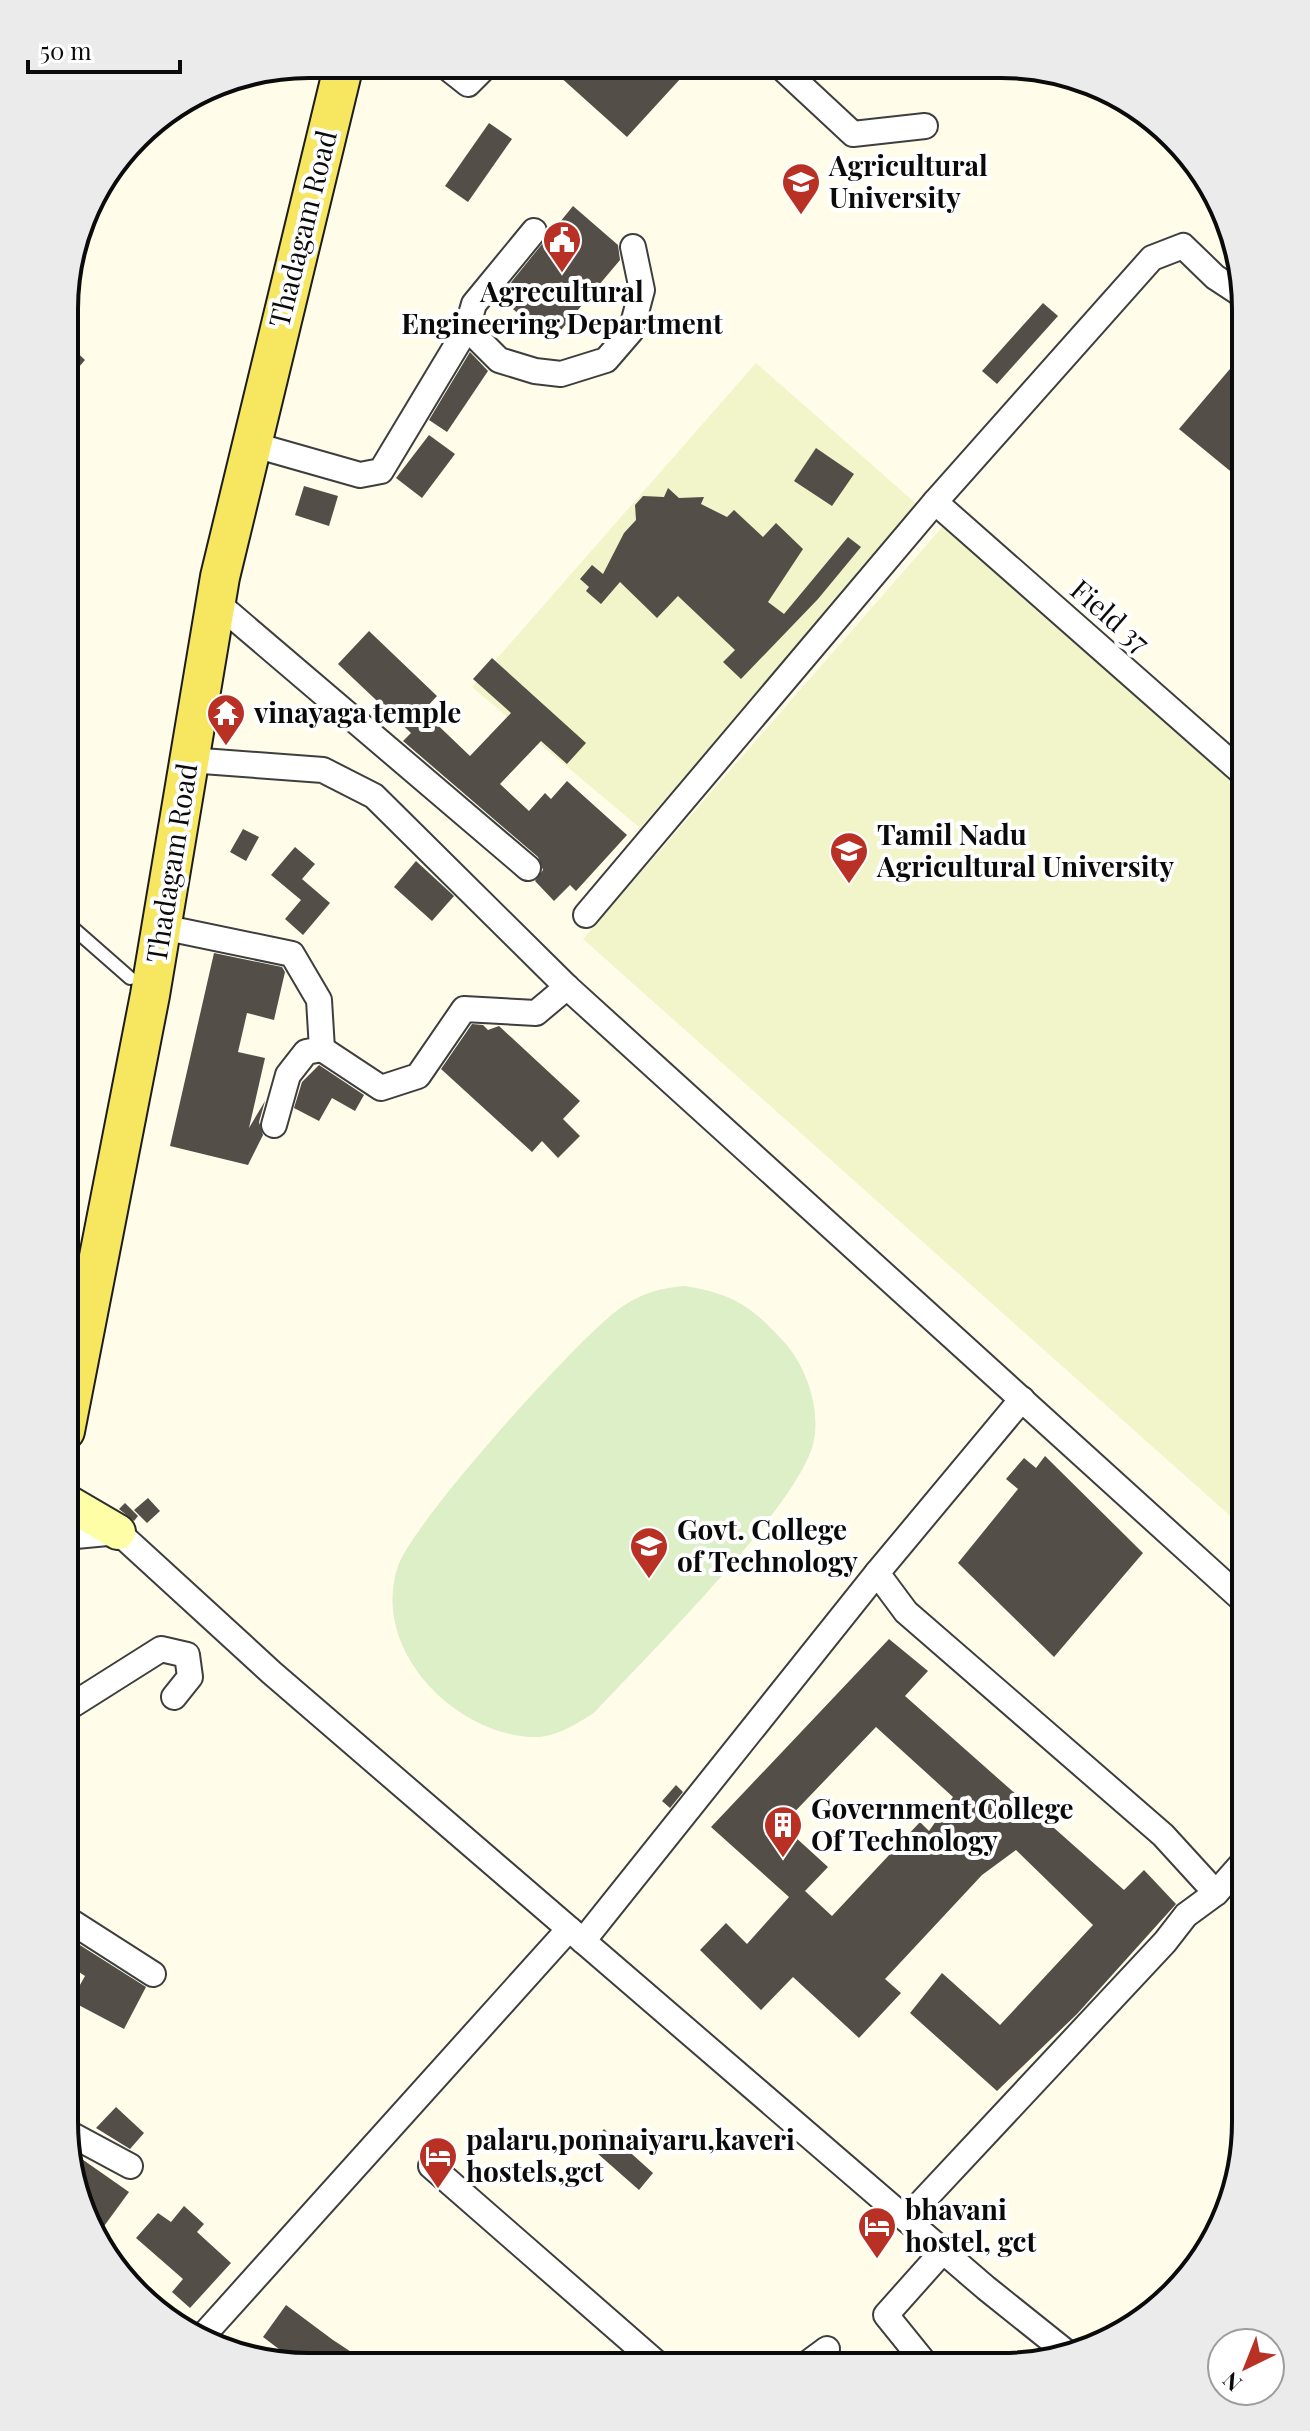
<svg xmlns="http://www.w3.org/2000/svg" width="1310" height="2431" font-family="'Playfair Display',serif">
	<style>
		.farmland { fill: #f2f4ca }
		.pitch { fill: #dcefc6 }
		.building { fill: #534e47; fill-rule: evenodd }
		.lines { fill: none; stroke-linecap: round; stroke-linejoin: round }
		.lane-casing { stroke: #3e3e3e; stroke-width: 16 }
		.street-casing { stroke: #3e3e3e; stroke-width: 28 }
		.secondary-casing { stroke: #2d2d2d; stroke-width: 38 }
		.primary-casing { stroke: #1c1c1c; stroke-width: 42 }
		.lane { stroke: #fff; stroke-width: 12 }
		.street { stroke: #fff; stroke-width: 24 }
		.secondary { stroke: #fdfea5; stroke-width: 34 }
		.primary { stroke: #f7e660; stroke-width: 38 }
		.labels { text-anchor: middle; stroke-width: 8; stroke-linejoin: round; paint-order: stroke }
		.poi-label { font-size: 28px; font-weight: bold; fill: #0b0b0b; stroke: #fff; text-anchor: start }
		.street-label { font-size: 28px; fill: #0b0b0b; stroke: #fff }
		.rim { fill: none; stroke: #0b0b0b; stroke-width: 4 }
	</style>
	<rect width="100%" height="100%" fill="#fffde9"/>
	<!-- farmland -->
	<g class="farmland">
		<polygon points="756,363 920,507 640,828 472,687"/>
		<polygon points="944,525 1246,795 1246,1530 583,939"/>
	</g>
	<!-- pitch -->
	<path class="pitch" d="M684,1286C733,1293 754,1308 786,1344C807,1369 820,1408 814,1440C803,1502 642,1661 594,1713C576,1724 555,1738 533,1737C454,1734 370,1649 398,1566C413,1522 581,1334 623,1306C643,1293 660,1288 684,1286Z"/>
	<!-- building -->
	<g class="building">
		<polygon points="548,66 692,66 627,137"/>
		<polygon points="489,123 512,139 468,202 445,186"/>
		<polygon points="573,206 618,245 620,260 551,342 499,297"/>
		<polygon points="1043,303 1058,316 997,384 982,371"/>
		<polygon points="66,342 85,360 66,382"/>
		<polygon points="1246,350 1246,484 1179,429"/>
		<polygon points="470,352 488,371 447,432 429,420"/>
		<polygon points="429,435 455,454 422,498 396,478"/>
		<polygon points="816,448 854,474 832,506 794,481"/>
		<polygon points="304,486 338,496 329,526 295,515"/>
		<polygon points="668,488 679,498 704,497 701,504 727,517 734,510 763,537 776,523 803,549 768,602 784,614 848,537 861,547 818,599 741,679 723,662 735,650 678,596 657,618 620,582 601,604 586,591 589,587 580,579 592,565 603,574 624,533 636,520 635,505 643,496 664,497"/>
		<polygon points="369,631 437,696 423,711 470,756 511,713 473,679 492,658 586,743 567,764 541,741 500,784 529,811 545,793 551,799 567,781 627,835 576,891 570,885 554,901 535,881 543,870 538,857 403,741 411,733 338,664"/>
		<polygon points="243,829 259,837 246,861 230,852"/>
		<polygon points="295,847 315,864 302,879 330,903 303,935 285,919 301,900 271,875"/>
		<polygon points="416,861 454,896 432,921 394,887"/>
		<polygon points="214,953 282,967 285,972 274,1020 247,1013 238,1052 265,1058 249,1128 265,1101 259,1122 263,1135 248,1165 170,1146"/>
		<polygon points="472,1024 483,1025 488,1030 499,1026 580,1101 563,1119 580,1136 558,1158 542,1141 532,1152 441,1069"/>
		<polygon points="319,1065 364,1095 355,1111 332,1098 319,1121 294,1108 302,1082"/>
		<polygon points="1045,1456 1143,1553 1054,1657 958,1563 1018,1489 1006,1479 1024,1458 1036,1468"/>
		<polygon points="148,1498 160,1511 147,1523 134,1510"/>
		<polygon points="125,1503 138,1516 134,1521 119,1509"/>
		<path d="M889,1639L928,1671L905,1696L1124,1890L1144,1870L1176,1904L1077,2014L997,2091L910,2013L942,1973L1000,2025L1093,1925L1016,1850L982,1875L885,1979L901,1993L859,2038L793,1977L761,2010L700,1950L726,1923L747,1944L789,1897L711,1827ZM876,1727L953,1797L929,1831L920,1822L832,1916L805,1891L828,1867L782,1825Z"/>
		<polygon points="676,1785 683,1792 670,1808 662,1801"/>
		<polygon points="64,1935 146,1987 124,2029 71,2001 85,1976 64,1962"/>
		<polygon points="116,2107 144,2133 130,2149 96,2128"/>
		<polygon points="604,2129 653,2173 639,2190 589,2146"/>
		<polygon points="69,2150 129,2192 99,2233 77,2200"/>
		<polygon points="184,2206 204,2224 197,2232 231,2263 190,2308 172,2292 183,2279 136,2238 158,2213 171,2222"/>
		<polygon points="286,2305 333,2340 371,2365 300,2365 263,2337"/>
	</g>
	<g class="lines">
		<!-- lane casing -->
		<g class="lane-casing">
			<polyline id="lane" points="65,921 130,978"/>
		</g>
		<!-- street casing -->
		<g class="street-casing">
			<g id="street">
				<polyline points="444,65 468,84 487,65"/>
				<polyline points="781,67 853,134 925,126"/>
				<polyline points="467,328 499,360 535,371 561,374 606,360 631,331 642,290 633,247"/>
				<polyline points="251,444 360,475 381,471 467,328 474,304 534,231"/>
				<polyline points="935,502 1246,776"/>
				<polyline points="216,602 528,868"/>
				<polyline points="189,760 323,770 374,796 567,987 1246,1603"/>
				<polyline points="586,915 935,502 1152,258 1183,246 1215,277 1244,296"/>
				<polyline points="162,927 292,954 319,1000 322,1049 306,1052 288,1075 274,1125"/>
				<polyline points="322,1049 381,1088 418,1076 464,1009 536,1013 567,987"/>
				<polyline points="65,1537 118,1532 272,1673 986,2288 1071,2356"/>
				<polyline points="877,1573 1022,1399"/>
				<polyline points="66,1709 161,1649 187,1655 190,1677 174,1697"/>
				<polyline points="1216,1893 1246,1859"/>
				<polyline points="64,1917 153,1974"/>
				<polyline points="583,1941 877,1573 906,1612 1163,1835 1216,1893 1186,1915 1165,1942 906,2219"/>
				<polyline points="65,2131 130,2166"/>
				<polyline points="431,2166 660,2366"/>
				<polyline points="200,2339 569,1929"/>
				<polyline points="804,2366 827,2349"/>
				<polyline points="928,2367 886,2315 943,2251"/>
			</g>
		</g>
		<!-- secondary casing -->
		<g class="secondary-casing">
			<polyline id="secondary" points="65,1501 118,1532"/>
		</g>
		<!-- primary casing -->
		<g class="primary-casing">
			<polyline id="primary" points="65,1431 150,995 220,577 344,64"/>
		</g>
		<!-- lane -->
		<use href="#lane" class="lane"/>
		<!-- street -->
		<use href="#street" class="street"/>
		<!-- secondary -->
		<use href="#secondary" class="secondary"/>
		<!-- primary -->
		<use href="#primary" class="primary"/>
	</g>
	<!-- icons -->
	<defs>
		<g id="university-pin" transform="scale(2)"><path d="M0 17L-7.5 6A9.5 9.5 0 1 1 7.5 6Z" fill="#b93125" stroke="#fff"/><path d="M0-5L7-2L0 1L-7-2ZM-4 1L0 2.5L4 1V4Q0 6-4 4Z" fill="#fff"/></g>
		<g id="civic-pin" transform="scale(2)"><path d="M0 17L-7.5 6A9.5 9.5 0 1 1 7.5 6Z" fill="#b93125" stroke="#fff"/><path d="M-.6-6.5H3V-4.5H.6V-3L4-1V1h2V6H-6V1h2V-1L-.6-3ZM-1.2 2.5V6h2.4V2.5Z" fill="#fff"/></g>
		<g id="temple-pin" transform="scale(2)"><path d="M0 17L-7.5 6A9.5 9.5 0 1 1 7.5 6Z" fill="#b93125" stroke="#fff"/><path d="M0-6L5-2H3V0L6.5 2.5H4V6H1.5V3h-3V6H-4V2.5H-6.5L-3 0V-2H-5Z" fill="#fff"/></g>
		<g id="building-pin" transform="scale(2)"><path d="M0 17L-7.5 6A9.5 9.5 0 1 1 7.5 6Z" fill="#b93125" stroke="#fff"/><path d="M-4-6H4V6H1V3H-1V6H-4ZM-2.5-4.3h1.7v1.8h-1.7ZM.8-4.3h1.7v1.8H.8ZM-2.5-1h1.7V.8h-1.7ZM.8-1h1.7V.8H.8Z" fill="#fff"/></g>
		<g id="hotel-pin" transform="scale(2)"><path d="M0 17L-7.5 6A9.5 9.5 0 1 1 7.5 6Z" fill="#b93125" stroke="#fff"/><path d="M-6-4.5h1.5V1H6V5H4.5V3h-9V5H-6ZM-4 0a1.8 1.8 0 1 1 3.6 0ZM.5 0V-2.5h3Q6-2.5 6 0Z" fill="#fff"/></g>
	</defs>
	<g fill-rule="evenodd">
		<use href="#university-pin" x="801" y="182"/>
		<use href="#civic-pin" x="562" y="240"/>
		<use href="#temple-pin" x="226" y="713"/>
		<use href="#university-pin" x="849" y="851"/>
		<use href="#university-pin" x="649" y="1546"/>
		<use href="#building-pin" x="783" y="1825"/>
		<use href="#hotel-pin" x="438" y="2156"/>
		<use href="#hotel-pin" x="877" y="2226"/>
	</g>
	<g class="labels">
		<!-- poi labels -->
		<g class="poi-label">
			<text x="829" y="176">Agricultural<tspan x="829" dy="32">University</tspan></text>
			<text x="562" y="302" text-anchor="middle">Agrecultural<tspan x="562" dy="32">Engineering Department</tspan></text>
			<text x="254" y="723">vinayaga temple</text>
			<text x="877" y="845">Tamil Nadu<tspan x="877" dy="32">Agricultural University</tspan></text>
			<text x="677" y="1540">Govt. College<tspan x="677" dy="32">of Technology</tspan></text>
			<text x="811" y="1819">Government College<tspan x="811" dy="32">Of Technology</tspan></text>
			<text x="466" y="2150">palaru,ponnaiyaru,kaveri<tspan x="466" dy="32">hostels,gct</tspan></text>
			<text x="905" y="2220">bhavani<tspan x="905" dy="32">hostel, gct</tspan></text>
		</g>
		<!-- street labels -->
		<g class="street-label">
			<text transform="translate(303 229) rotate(-76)" y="10">Thadagam Road</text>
			<text transform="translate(1110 616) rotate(41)" y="10">Field 37</text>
			<text transform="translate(172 863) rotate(-81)" y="10">Thadagam Road</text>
		</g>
	</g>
	<!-- crop -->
	<path d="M0 0H1310V2431H0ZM309 78H1001A231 231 0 0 1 1232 309V2122A231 231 0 0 1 1001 2353H309A231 231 0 0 1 78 2122V309A231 231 0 0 1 309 78Z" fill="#ebebeb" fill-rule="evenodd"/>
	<path class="rim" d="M309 78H1001A231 231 0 0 1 1232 309V2122A231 231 0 0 1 1001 2353H309A231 231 0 0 1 78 2122V309A231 231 0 0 1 309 78Z"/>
	<!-- north arrow -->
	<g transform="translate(1246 2367) rotate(223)"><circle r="38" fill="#ffffff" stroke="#9d9d9d" stroke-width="2"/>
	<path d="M0-6L14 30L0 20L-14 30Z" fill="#b93125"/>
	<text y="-12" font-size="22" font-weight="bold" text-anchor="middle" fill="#0b0b0b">N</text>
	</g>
	<!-- scale -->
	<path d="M28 60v12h152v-12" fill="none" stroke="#0b0b0b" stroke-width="4"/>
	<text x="40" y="60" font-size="24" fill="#0b0b0b" stroke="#ffffff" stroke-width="6" paint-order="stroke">50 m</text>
</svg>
